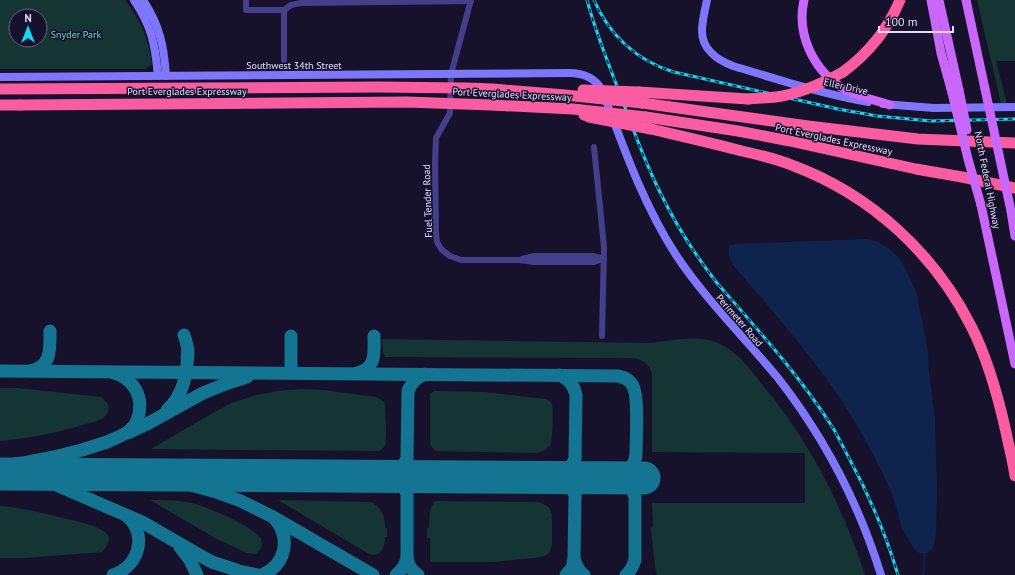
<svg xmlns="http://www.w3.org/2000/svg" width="1015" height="575" font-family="'PT Sans',sans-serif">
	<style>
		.green { fill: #153535; fill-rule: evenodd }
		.water { fill: #0f244d }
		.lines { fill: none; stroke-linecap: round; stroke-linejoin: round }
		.stream { stroke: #0f244d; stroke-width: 1.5 }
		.taxiway { stroke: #137592; stroke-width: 13 }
		.runway { stroke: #137592; stroke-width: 33 }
		.street { stroke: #443f88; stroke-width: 6 }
		.secondary { stroke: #7f77fb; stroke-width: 8 }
		.primary { stroke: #c867fa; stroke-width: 9 }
		.highway { stroke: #fa5ca2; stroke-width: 11 }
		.rail-casing { stroke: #0fd8f8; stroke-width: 3 }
		.rail { stroke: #17122b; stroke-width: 1.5; stroke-dasharray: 4.5; stroke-linecap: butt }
		.primary-bridge { stroke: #c867fa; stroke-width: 9 }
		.highway-bridge { stroke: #fa5ca2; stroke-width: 11 }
		.labels { text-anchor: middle; stroke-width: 3; stroke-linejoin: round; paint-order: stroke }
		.park-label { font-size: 10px; fill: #69dec4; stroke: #17122b }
		.street-label { font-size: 10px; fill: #e2ddfe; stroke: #17122b }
	</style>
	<rect width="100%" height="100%" fill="#17122b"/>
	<!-- green -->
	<g class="green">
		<path d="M0,0H125C141,21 148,38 152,64L145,69H0ZM16,16H40V40H16Z"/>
		<polygon points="977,0 1015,0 1015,61 996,61 1008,108 1002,108"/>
		<path d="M382,339L646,343C669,342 693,334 715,342C736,350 747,365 760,382C808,438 842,505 865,575H657L655,567L651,528L653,527L652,503H805V453L652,452V374C650,364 642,359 632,358L385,357L383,352Z"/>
		<path d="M0,388H18L101,397C107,402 112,408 106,415C101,421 93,422 86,424C58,433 29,438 0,441Z"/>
		<path d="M301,389L323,390L376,397L384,402L385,405C385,414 388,441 384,447C382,449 381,450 379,451L151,449L218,410L232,403L257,395L278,391Z"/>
		<path d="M434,391L485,392L545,399C548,400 551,401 552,405C553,410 553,442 550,445C547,450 542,452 537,453L436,451L433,449L430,443V394Z"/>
		<path d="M150,500C165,500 181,500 196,504C209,508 255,527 261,539C264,545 260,550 255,554L247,553L215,538Z"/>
		<path d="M278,500L371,502C382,508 385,516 385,528H387V537H385C385,547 381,558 369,554Z"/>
		<path d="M435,501L539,502L549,507L552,515V544L550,552L545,556L534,558L493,562H430V538H427V528H429C430,517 428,510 435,501Z"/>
		<path d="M0,506C24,508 47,514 71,520C81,522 98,526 106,533C112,539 107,547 102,552L25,558H0Z"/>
	</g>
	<!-- water -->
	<path class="water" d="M866,239L878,242L889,249L897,256L903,264L916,291L928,351L929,373L935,419L937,494L936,530L935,540L933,547L930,551L925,554L917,552C912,546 908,539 904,532C899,521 897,508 893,497C885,475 873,455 862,434C827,372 779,319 733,265C730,258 727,252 730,245L737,244Z"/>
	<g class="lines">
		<!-- stream -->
		<polyline class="stream" points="923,575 925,554"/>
		<!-- taxiway -->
		<g class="taxiway">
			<path d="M184,335C187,343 189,350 187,358"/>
			<path d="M0,371L618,376C624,377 630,380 633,386C639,397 636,440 636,455C634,468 626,474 614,478"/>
			<path d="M30,371C52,367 50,348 50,331"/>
			<polyline points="291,373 291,336"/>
			<path d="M357,373C377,368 374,353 374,336"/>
			<path d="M167,410C184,395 187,373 188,351"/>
			<polyline points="128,433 147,424 203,393 228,383 247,377"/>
			<path d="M0,466C36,462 73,454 107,442C115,438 124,436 131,429C139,422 141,408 139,398C136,386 126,376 114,373"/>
			<polyline points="31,474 142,522 199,555 212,562 239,571 258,575"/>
			<polyline points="116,474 155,478 187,484 213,491 241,501 271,516 373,575"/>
			<path d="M380,476C392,474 402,471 407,458L408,391C412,382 416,378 425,374"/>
			<path d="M381,476C395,478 403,481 407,495V557C406,565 402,570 396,575"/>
			<path d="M554,477L560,475L567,471L572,465L575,459L576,395C574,385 569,379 559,375"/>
			<path d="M554,477C564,480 571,485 575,495L574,559L572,568L566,575"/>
			<path d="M614,478C626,480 633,486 635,498V560C633,566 631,571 626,575"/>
			<polyline points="180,547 190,560 197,575"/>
			<path d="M407,557C407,565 411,570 418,575"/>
			<path d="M574,559C576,565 578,571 584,575"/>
			<path d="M113,575C139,566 148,535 127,516"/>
			<path d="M262,575C286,565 291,538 275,519"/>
		</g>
		<!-- runway -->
		<polyline class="runway" points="0,474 644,478"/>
		<!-- street -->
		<g class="street">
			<polyline points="246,0 246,10 284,10 291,5 301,3 471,1"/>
			<polyline points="471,0 451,74 450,113 436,138 435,163 436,233 437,242 442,250 450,256 461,260 519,260 534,262 594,262 604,259"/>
			<polyline points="284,10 284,60"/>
			<polyline points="594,147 604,247 602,336"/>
			<polyline points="522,259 534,256 593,256 604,259"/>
		</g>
		<!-- secondary -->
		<g class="secondary">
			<path d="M134,0C152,27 155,44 158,76"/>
			<path d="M143,0C160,26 164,46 166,76"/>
			<path d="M707,0C705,10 702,21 702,31C702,49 717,60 733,66C777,79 822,94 868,102"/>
			<path d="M0,77L569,73C583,73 595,78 602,90C623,146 643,204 676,255C706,300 744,337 778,378C824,437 859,504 881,575"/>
			<polyline points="883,104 934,108 1015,107"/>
		</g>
		<!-- primary -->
		<g class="primary">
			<path d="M804,0C796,35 814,71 844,89C858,97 875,100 890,105"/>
			<polyline points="931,0 941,53 951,89"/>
			<polyline points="939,0 959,90"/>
			<polyline points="966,0 985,89"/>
			<polyline points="981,205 1015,364"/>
			<polyline points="1011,211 1015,236"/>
		</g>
		<!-- highway -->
		<g class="highway">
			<path d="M843,72C869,53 888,29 900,0"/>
			<polyline points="639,92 748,99"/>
			<polyline points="642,103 808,126 918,139 1015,143"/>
			<polyline points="0,105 20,105"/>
			<polyline points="646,117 738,131 790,141 916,169 962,177 1015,188"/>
			<path d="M651,129C681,136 712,143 742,151C760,155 777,159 794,166C871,195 934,253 971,326C988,359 998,396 1006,432C1009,447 1013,461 1015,476"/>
		</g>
		<!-- rail casing -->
		<g class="rail-casing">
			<g id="rail">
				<path d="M587,0C595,30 607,60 618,89C632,125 644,162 662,196C677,227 696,256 717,283C758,330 800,376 833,428C839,438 844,449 850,460C870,497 886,535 898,575"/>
				<path d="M594,0C609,35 637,61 674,72L838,109L877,116L931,121L1015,119"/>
			</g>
		</g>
		<!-- rail -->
		<use href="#rail" class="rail"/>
		<!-- primary-bridge -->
		<g class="primary-bridge">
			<polyline points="951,89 968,159 981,205"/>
			<polyline points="985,89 1011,211"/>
			<polyline points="959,90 967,130"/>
		</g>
		<!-- highway-bridge -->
		<g class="highway-bridge">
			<polyline points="0,89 379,87 466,88 493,89 565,95 642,103"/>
			<polyline points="583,90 639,92"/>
			<path d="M748,99C758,98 767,98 776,97C799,94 823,83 843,72"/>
			<polyline points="20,105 407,102 491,105 573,109 646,117"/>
			<polyline points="584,115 589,117 651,129"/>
		</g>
	</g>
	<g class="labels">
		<!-- park labels -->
		<g class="park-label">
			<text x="76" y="38">Snyder Park</text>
		</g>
		<!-- street labels -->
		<g class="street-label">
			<text x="294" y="69">Southwest 34th Street</text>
			<text transform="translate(846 86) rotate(13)" y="4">Eller Drive</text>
			<text x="187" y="95">Port Everglades Expressway</text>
			<text transform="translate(512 94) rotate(3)" y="4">Port Everglades Expressway</text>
			<text transform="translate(834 139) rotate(12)" y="4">Port Everglades Expressway</text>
			<text transform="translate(988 180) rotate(79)" y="4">North Federal Highway</text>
			<text transform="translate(427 201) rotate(-92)" y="4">Fuel Tender Road</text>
			<text transform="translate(740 320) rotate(49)" y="4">Perimeter Road</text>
		</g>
	</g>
	<!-- north arrow -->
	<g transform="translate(28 28)"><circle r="19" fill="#17122b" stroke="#68637f"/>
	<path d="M0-3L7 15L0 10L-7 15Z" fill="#0fd8f8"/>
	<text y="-6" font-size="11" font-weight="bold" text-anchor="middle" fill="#e2ddfe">N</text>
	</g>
	<!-- scale -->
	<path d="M879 26v6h74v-6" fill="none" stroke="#e2ddfe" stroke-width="2"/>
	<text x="885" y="26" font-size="12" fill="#e2ddfe" stroke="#17122b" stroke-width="3" paint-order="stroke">100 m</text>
</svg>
